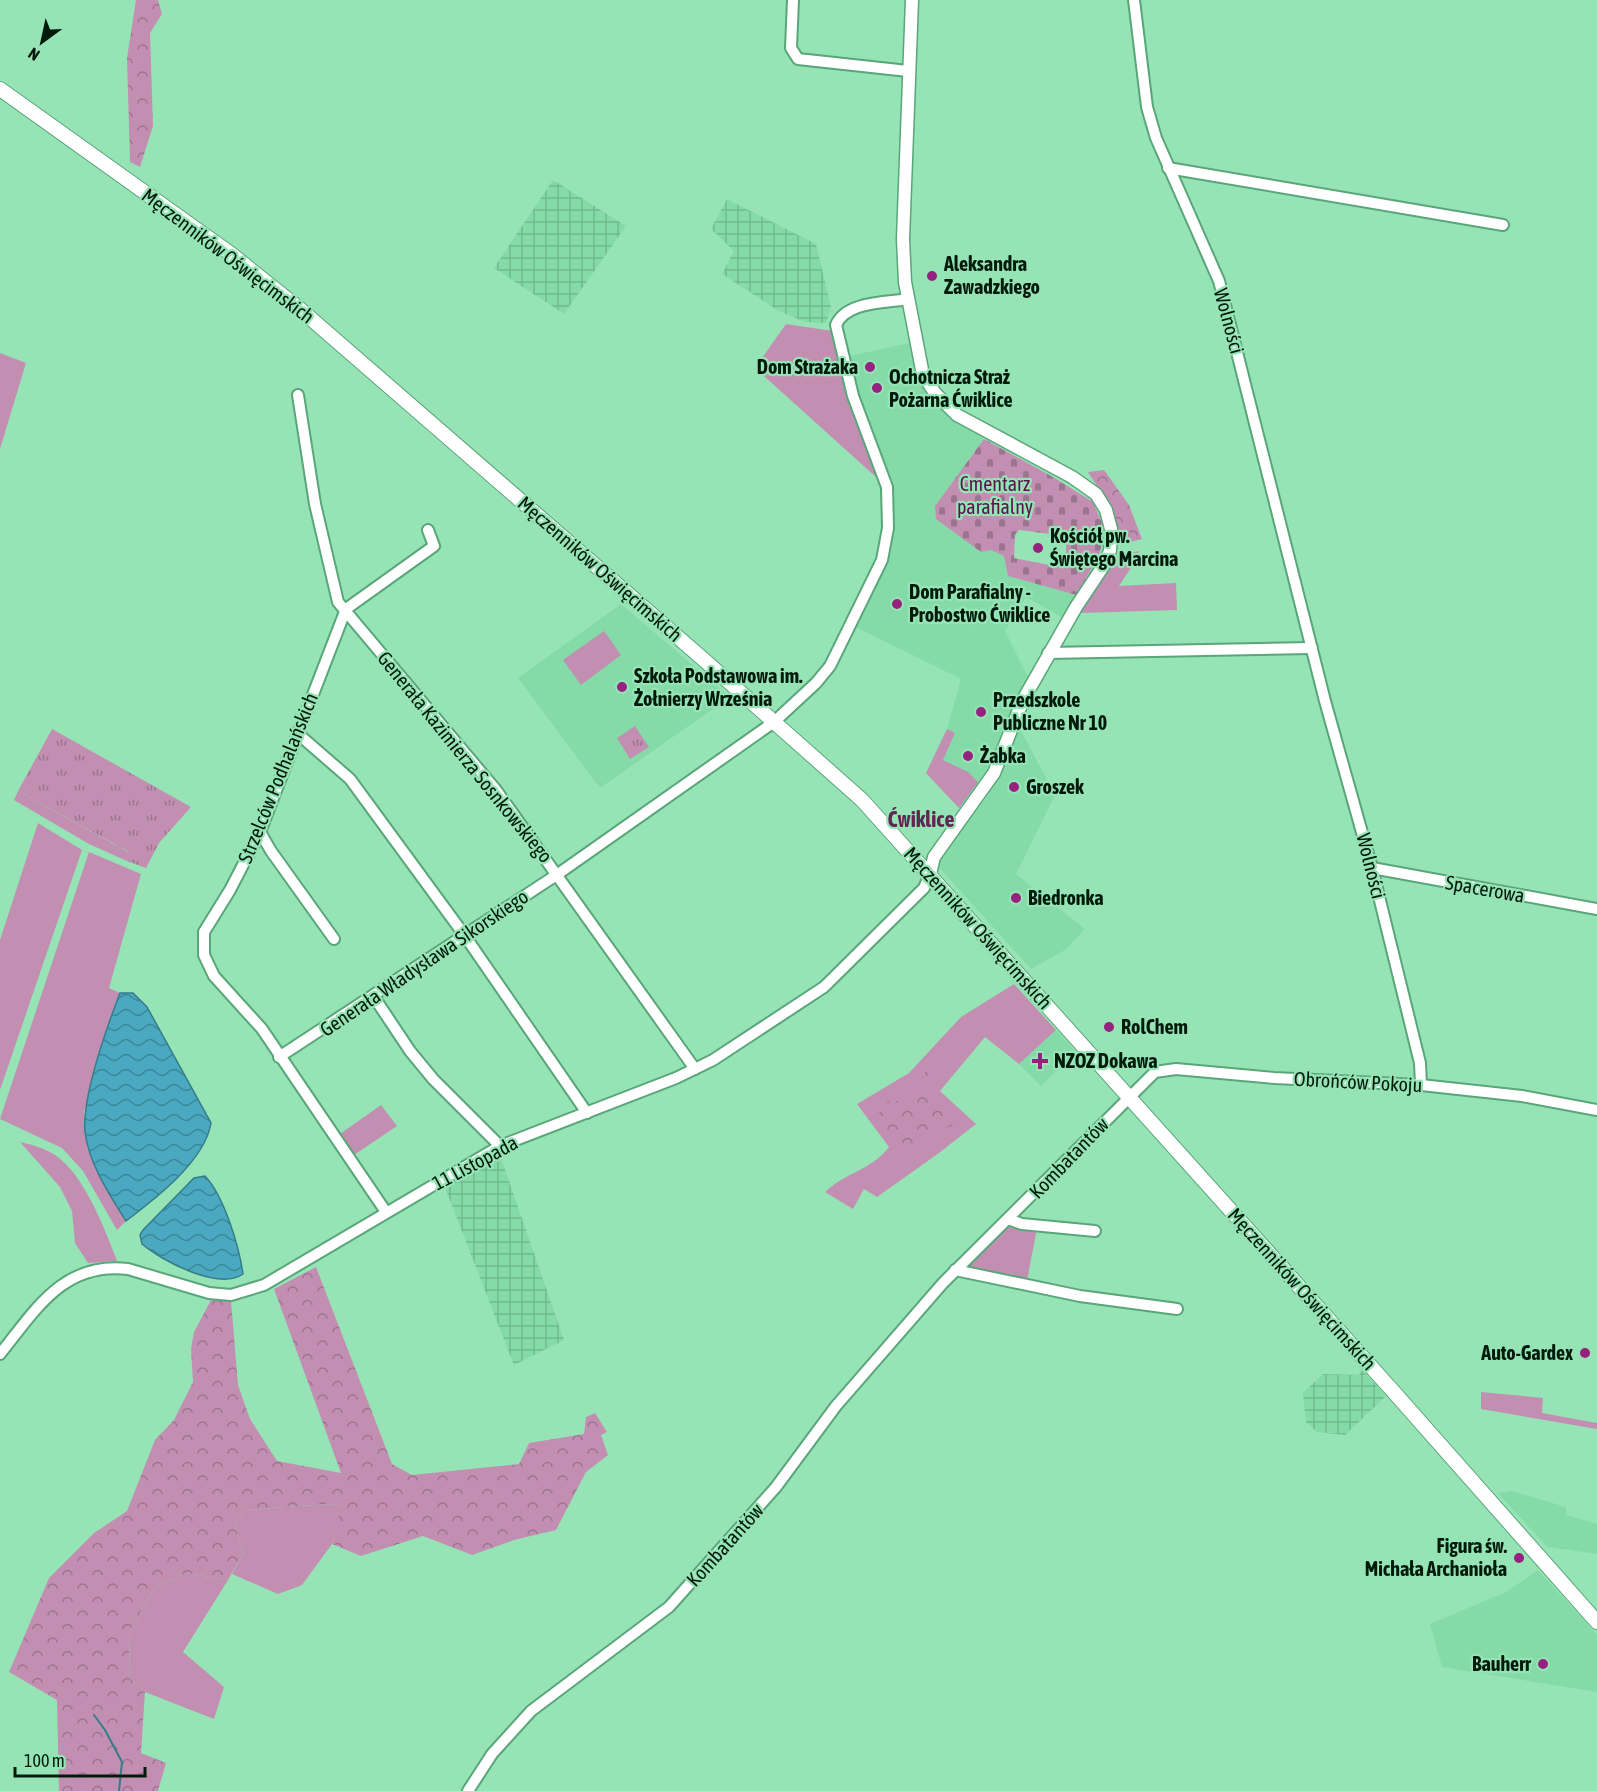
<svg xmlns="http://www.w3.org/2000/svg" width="1597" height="1791" font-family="'Asap Condensed',sans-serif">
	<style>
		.built { fill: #84dba8 }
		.industrial { fill: url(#industrial-grid) }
		.green { fill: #c28fb3 }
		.forest { fill: url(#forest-crowns) }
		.cemetery { fill: url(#cemetery-stones); fill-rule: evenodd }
		.park { fill: url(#park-tufts) }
		.water { fill: url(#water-waves); stroke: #347e8a; stroke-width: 1.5 }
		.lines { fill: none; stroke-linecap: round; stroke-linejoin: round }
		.stream { stroke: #347e8a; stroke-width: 2 }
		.minor-casing { stroke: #58a679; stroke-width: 14 }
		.tertiary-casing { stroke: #58a679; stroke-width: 15 }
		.secondary-casing { stroke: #58a679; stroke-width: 16 }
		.minor { stroke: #fff; stroke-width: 10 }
		.tertiary { stroke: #fff; stroke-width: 12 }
		.secondary { stroke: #fff; stroke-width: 14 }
		.poi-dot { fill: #95227f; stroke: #96e4b5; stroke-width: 2 }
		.labels { text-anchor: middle; stroke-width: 4.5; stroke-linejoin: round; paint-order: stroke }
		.street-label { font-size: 20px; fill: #001b0b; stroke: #96e4b5 }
		.poi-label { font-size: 20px; font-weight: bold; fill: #001b0b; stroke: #96e4b5; text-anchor: start }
		.park-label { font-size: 20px; fill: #5a114c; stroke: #96e4b5 }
		.quarter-label { font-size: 22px; font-weight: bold; fill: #5f2752; stroke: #96e4b5 }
	</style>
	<defs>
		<pattern id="industrial-grid" width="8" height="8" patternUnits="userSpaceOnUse" patternTransform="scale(1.5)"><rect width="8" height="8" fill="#84dba8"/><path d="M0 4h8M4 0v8" fill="none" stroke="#70bb8f"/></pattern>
		<pattern id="forest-crowns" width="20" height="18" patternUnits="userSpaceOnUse" patternTransform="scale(1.5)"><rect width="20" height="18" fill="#c28fb3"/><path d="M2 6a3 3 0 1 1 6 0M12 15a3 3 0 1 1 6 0" fill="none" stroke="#9b7490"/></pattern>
		<pattern id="cemetery-stones" width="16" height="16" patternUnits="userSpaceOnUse" patternTransform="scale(1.5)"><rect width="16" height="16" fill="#c28fb3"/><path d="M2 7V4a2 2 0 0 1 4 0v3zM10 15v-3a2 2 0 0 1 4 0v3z" fill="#9b7490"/></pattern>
		<pattern id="park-tufts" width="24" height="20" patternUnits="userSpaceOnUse" patternTransform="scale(1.5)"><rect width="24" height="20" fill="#c28fb3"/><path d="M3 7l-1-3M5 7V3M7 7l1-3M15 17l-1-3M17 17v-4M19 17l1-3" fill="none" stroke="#9b7490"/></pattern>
		<pattern id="water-waves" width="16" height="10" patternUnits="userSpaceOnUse" patternTransform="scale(1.5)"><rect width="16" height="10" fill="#4aa8c0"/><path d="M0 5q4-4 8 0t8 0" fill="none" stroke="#3b889a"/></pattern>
	</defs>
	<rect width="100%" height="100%" fill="#96e4b5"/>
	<!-- built -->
	<g class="built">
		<polygon points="910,343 917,377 931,398 955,421 984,439 935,506 981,552 991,550 1004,556 1008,576 1076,595 1063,618 1026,597 1005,631 1028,677 986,771 959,808 926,773 947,729 961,679 856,627 888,562 894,528 894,484 858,397 849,356"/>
		<polygon points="621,604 730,697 600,788 518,678"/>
		<polygon points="1018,725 1055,795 1016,874 1085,929 1065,950 1031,969 936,864 987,797 1010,752"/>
		<polygon points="1056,1030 1083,1060 1059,1068 1041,1086 1019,1064"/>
		<polygon points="1512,1491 1566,1507 1566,1515 1597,1524 1597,1554 1547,1547 1498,1493"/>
		<polygon points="1538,1570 1597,1635 1597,1692 1442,1667 1430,1624 1506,1592"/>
	</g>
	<!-- industrial -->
	<g class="industrial">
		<polygon points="553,180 626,226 564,314 494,268"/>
		<polygon points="727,199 816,244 831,307 826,323 805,322 779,311 722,274 734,251 711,229"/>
		<polygon points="500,1155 564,1340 514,1365 444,1185"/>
		<polygon points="1362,1370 1386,1396 1345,1435 1317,1432 1306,1422 1303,1393 1323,1374 1359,1375"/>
	</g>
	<!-- green -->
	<g class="green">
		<polygon points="786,324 833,331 847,397 877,478 755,368"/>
		<polygon points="0,353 26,363 0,449"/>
		<polygon points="1139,551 1138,557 1119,586 1176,583 1177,610 1081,613 1114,557"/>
		<polygon points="604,631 621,655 581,685 563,660"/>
		<polygon points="947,729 955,733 943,760 968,772 978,782 959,808 926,773"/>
		<polygon points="18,791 130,853 127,861 89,844 14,800"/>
		<polygon points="38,823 82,850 0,1090 0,940"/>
		<polygon points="89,852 141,874 109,988 120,993 84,1112 92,1159 126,1221 117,1230 83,1171 62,1148 0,1119"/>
		<path d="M1014,984L1056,1030L1019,1064L985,1037L940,1091L976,1124L939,1153L877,1197L864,1189L853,1209L825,1192C848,1171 870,1171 889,1147L857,1104L909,1073L961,1017Z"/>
		<polygon points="381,1105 397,1126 354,1155 340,1134"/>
		<path d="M20,1142C33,1145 44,1148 55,1155C84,1174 105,1229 117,1261L88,1263L75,1243L72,1211L60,1187Z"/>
		<polygon points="1009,1222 1037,1228 1027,1281 963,1268"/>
		<polygon points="1481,1392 1543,1398 1542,1413 1597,1423 1597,1429 1481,1409"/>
		<polygon points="327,1504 342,1506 332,1544 302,1585 278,1594 232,1574 244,1552 235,1527 244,1510"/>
		<polygon points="186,1573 228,1580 183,1652 224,1687 214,1719 145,1692 129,1678 130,1631 154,1588"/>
	</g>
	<!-- forest -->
	<g class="forest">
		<polygon points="136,0 158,0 162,14 150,33 153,126 140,167 130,162 127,58"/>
		<polygon points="1104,470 1129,505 1142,539 1115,546 1111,508 1088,472"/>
		<polygon points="943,1065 929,1088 953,1125 896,1152 876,1118 885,1101 904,1101 925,1072"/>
		<polygon points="316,1267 392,1464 412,1475 519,1464 529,1443 584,1434 586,1417 595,1413 607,1432 601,1435 608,1455 586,1472 556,1530 514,1540 472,1555 423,1536 361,1556 332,1544 341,1506 327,1504 244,1510 235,1527 244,1552 228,1580 186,1573 154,1588 130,1631 129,1678 145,1692 141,1753 166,1763 158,1791 59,1791 57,1700 9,1672 49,1578 94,1533 127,1511 155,1440 174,1420 193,1382 191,1349 194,1332 211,1300 231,1301 238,1385 250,1419 277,1461 341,1473 274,1289"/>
	</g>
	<!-- cemetery -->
	<path class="cemetery" d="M984,439L1053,477L1093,502L1105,530L1099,556L1076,595L1008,576L1004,556L991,550L981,552L936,519L935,506ZM1019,530L1066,536V560L1055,566L1014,558L1015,535Z"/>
	<!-- park -->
	<g class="park">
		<polygon points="635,726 649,747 630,759 617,738"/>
		<polygon points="52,729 191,807 159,843 146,868 127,861 129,852 18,791"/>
	</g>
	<!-- water -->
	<g class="water">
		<path d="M120,993H133L147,1007L211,1123C205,1161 155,1199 126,1221C109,1194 89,1164 85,1132C82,1097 107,1027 120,993Z"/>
		<path d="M205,1176C224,1196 239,1246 243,1274C219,1291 162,1261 142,1244L140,1235L143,1230L194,1178Z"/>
	</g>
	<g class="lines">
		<!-- stream -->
		<polyline class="stream" points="94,1715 105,1730 122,1762 119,1791"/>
		<!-- minor casing -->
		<g class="minor-casing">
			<g id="minor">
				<polyline points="793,0 791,48 798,59 908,71"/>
				<polyline points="1134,0 1147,107 1156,138 1219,281 1325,701 1372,868 1420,1063 1421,1085"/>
				<polyline points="1168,168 1503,225"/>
				<polyline points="298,395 315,504 338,602 496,790 695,1069"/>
				<polyline points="1048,653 1312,648"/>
				<polyline points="297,733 350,779 465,936 587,1113"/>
				<polyline points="260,832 271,851 334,939"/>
				<polyline points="1372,868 1597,909"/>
				<polyline points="374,997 410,1051 433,1079 500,1146"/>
				<path d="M279,1057L558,874L774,722L816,683L830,666L882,560L888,528L887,487L853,396L836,325C846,301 886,303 908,299"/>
				<polyline points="386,1212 262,1029 214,976 204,955 204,932 230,890 260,832 346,609 434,546 428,530"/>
				<polyline points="1008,1219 1022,1224 1095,1231"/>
				<polyline points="955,1270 1080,1296 1177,1309"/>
				<path d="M0,1354C35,1311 63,1261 128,1269L209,1293L231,1295L264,1285L500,1146L676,1078L713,1060L824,987L924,888L930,874"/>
				<polyline points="468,1791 492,1754 531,1711 669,1607 776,1487 836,1406 943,1283 1155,1072 1176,1069 1274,1078 1421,1085 1522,1096 1597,1110"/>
			</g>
		</g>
		<!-- tertiary casing -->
		<g class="tertiary-casing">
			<polyline id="tertiary" points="912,0 903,239 905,282 923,375 935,393 957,415 1072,477 1096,494 1106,510 1111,529 1110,551 1104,565 1076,607 1023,700 994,773 934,857 930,874"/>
		</g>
		<!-- secondary casing -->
		<g class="secondary-casing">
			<polyline id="secondary" points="0,89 231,254 301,310 703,659 862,800 1392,1390 1597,1622"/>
		</g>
		<!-- minor -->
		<use href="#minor" class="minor"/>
		<!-- tertiary -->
		<use href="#tertiary" class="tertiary"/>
		<!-- secondary -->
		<use href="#secondary" class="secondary"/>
	</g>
	<!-- markers -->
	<g class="poi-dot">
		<circle cx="932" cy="276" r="6"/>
		<circle cx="870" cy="367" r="6"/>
		<circle cx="877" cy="388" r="6"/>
		<circle cx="1038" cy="548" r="6"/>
		<circle cx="897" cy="604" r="6"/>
		<circle cx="622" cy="687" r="6"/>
		<circle cx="981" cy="712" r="6"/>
		<circle cx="968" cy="756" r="6"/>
		<circle cx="1014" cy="787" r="6"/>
		<circle cx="1016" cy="898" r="6"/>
		<circle cx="1109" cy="1027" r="6"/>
		<path d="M1037 1052h6v6h6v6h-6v6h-6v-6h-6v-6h6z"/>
		<circle cx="1585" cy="1353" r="6"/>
		<circle cx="1519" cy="1558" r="6"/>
		<circle cx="1543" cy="1664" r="6"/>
	</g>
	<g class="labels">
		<!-- street labels -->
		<g class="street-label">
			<text transform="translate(228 256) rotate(37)" y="7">Męczenników Oświęcimskich</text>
			<text transform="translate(1229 321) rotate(75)" y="7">Wolności</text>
			<text transform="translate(600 569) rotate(41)" y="7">Męczenników Oświęcimskich</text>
			<text transform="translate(465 757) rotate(51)" y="7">Generała Kazimierza Sosnkowskiego</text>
			<text transform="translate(278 778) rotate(-68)" y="7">Strzelców Podhalańskich</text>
			<text transform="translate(1371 866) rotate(76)" y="7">Wolności</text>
			<text transform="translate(1485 889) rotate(10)" y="7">Spacerowa</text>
			<text transform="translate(978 928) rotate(48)" y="7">Męczenników Oświęcimskich</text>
			<text transform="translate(424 963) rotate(-34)" y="7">Generała Władysława Sikorskiego</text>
			<text transform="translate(1358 1082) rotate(3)" y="7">Obrońców Pokoju</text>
			<text transform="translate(1069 1158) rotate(-46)" y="7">Kombatantów</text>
			<text transform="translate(475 1163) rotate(-28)" y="7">11 Listopada</text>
			<text transform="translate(1302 1289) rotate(48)" y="7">Męczenników Oświęcimskich</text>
			<text transform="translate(725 1545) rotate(-48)" y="7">Kombatantów</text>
		</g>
		<!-- poi labels -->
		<g class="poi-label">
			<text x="944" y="271">Aleksandra<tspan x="944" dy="23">Zawadzkiego</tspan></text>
			<text x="858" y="374" text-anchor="end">Dom Strażaka</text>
			<text x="889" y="384">Ochotnicza Straż<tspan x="889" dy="23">Pożarna Ćwiklice</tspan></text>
			<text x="1050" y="543">Kościół pw.<tspan x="1050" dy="23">Świętego Marcina</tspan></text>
			<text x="909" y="599">Dom Parafialny -<tspan x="909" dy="23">Probostwo Ćwiklice</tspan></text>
			<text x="634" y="683">Szkoła Podstawowa im.<tspan x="634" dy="23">Żołnierzy Września</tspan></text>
			<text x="993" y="707">Przedszkole<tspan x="993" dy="23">Publiczne Nr 10</tspan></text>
			<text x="980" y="763">Żabka</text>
			<text x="1026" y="794">Groszek</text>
			<text x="1028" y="905">Biedronka</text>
			<text x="1121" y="1034">RolChem</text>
			<text x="1054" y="1068">NZOZ Dokawa</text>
			<text x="1573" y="1360" text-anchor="end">Auto-Gardex</text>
			<text x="1507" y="1553" text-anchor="end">Figura św.<tspan x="1507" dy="23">Michała Archanioła</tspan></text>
			<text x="1531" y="1671" text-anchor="end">Bauherr</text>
		</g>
		<!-- park labels -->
		<g class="park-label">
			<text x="995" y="491">Cmentarz<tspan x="995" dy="23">parafialny</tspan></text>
		</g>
		<!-- quarter labels -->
		<g class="quarter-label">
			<text x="921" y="827">Ćwiklice</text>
		</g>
	</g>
	<!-- north arrow -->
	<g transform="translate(42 42) rotate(213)" stroke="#96e4b5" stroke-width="4.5" paint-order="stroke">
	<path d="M0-4.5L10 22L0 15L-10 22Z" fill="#001b0b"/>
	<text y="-9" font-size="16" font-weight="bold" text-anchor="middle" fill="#001b0b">N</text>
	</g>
	<!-- scale -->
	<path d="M15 1767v9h130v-9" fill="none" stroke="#001b0b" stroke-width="3"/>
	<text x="24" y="1767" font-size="18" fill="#001b0b" stroke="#96e4b5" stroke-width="4.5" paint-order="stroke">100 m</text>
</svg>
